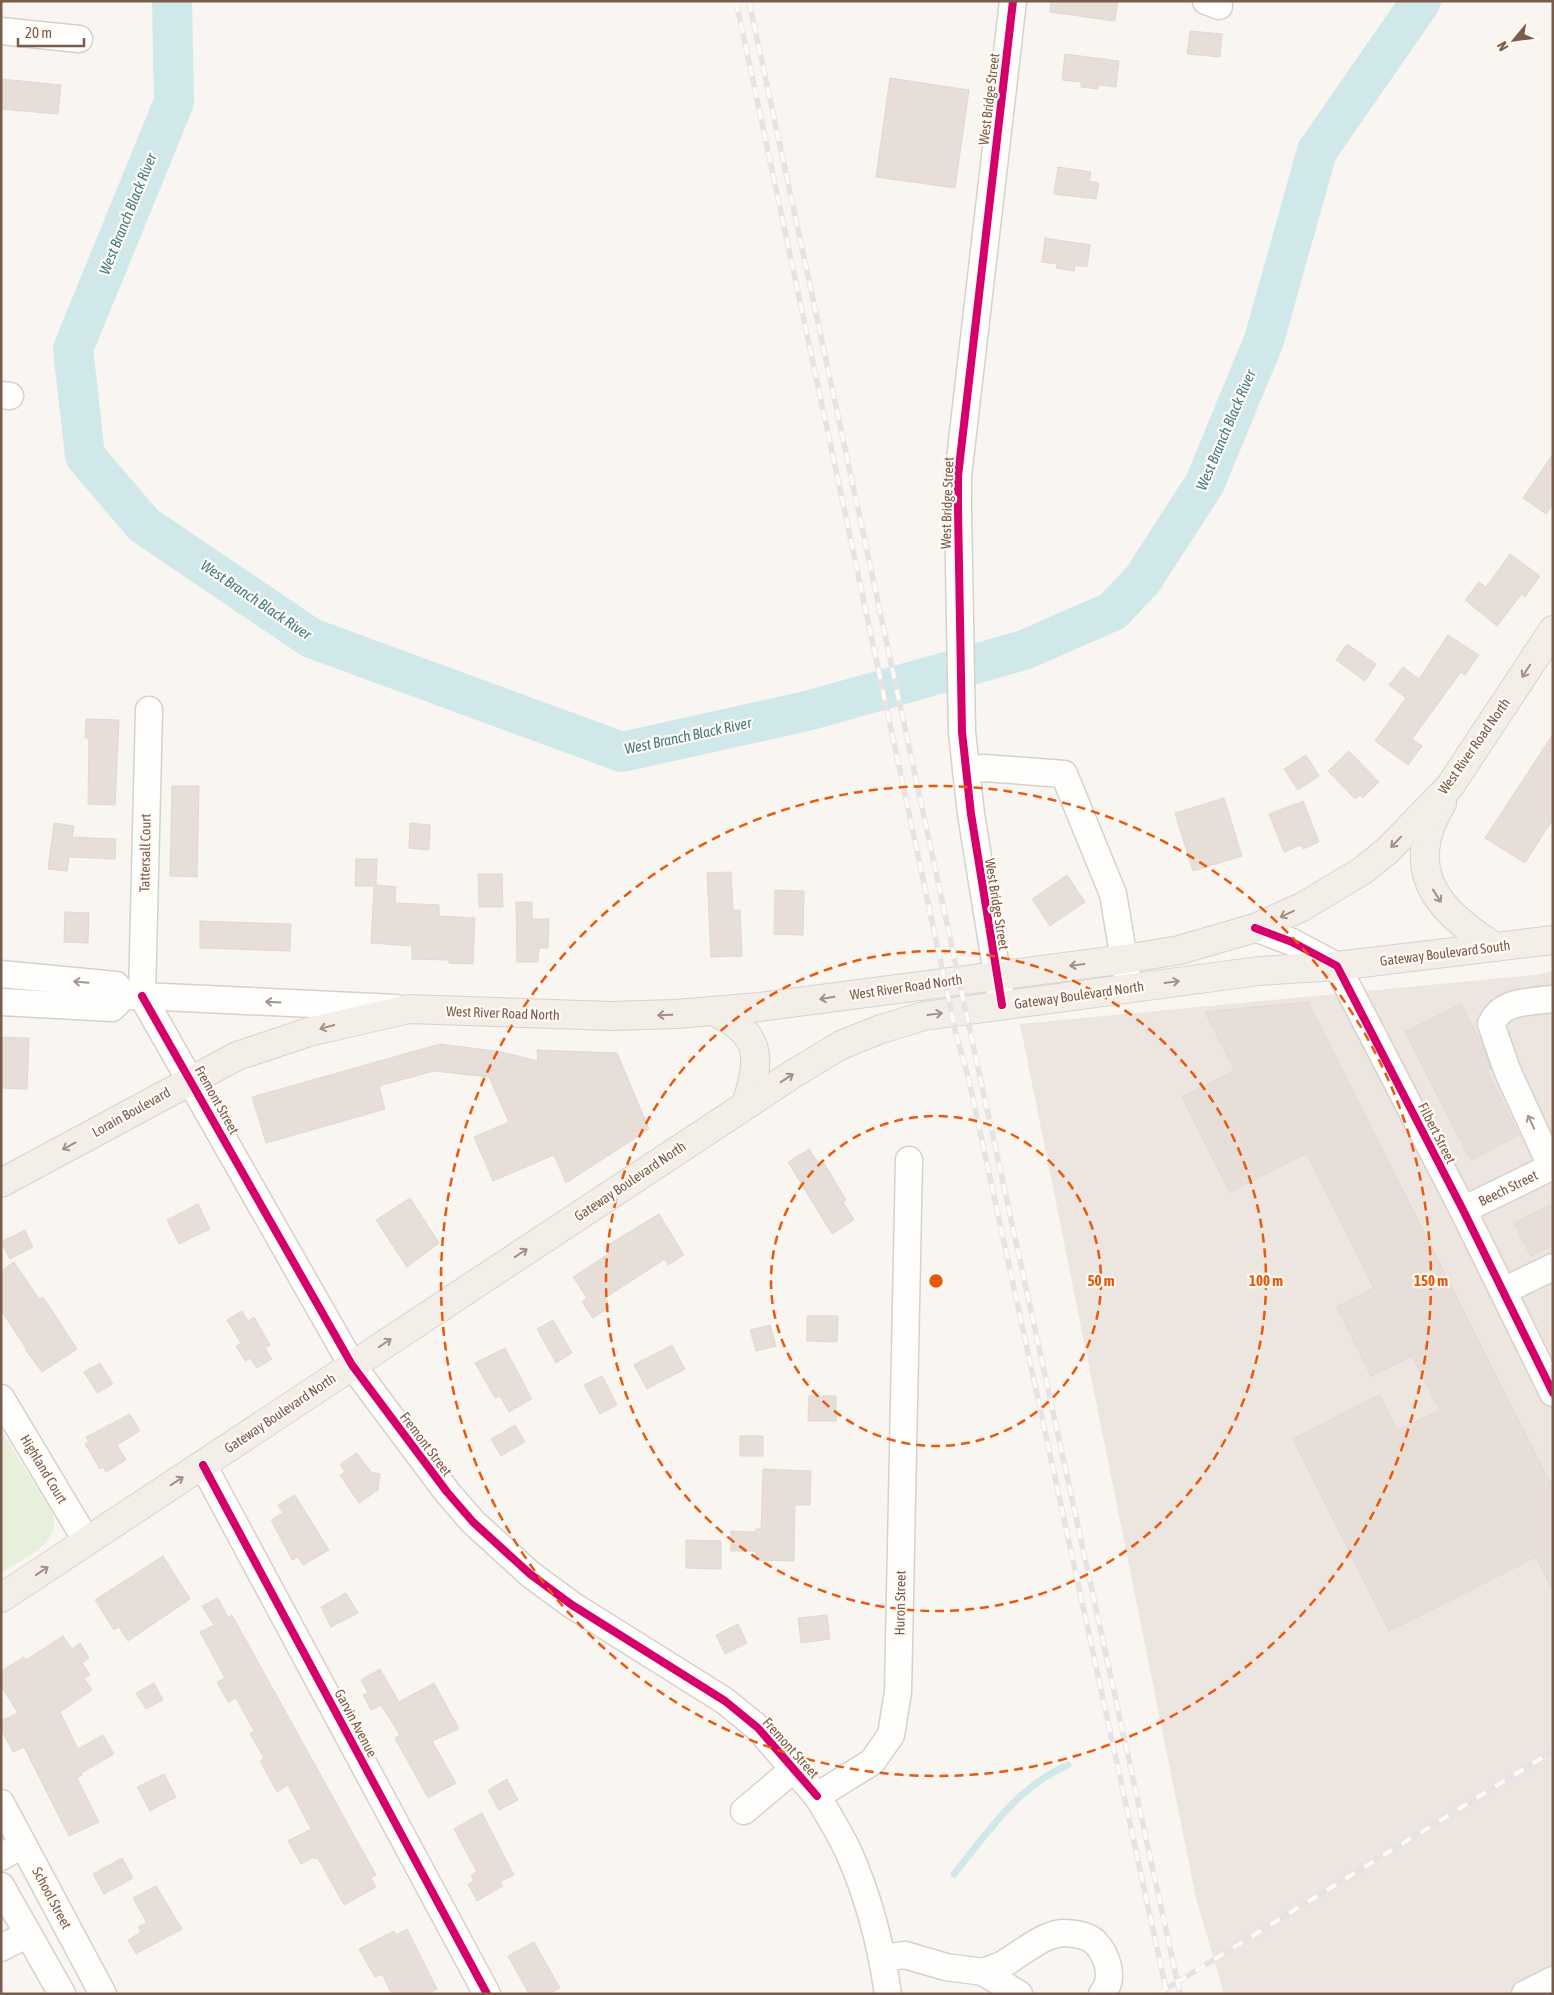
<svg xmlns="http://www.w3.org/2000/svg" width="1554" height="1995" font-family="'Asap Condensed',sans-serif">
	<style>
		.industrial { fill: #ede5e0 }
		.green { fill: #e7f0db }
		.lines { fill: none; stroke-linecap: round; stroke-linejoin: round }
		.stream { stroke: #d0e8ea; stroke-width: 7 }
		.river { stroke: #d0e8ea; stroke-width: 40 }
		.building { fill: #e6ded7; stroke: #e2d8d2 }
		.minor-casing { stroke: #d7d1cb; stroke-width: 29 }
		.major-casing { stroke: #dad1cc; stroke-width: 30 }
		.minor { stroke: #fefefd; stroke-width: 26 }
		.major { stroke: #f3eee8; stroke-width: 28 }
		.rail-casing { stroke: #e6e3e7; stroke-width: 5.5 }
		.rail { stroke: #fffaf3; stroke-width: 4; stroke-dasharray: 11; stroke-linecap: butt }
		.cycleway-casing { stroke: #fffaf3; stroke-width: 11 }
		.cycleway { stroke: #d6006c; stroke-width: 8 }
		.oneway { stroke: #a48f83 }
		.oneway2 { stroke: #a8958b }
		.ring { fill: none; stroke: #e8590c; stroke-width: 2.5; stroke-dasharray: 9 6 }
		.labels { text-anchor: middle; stroke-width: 4.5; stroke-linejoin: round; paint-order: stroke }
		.street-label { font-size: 14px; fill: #7a5c4d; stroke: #fffaf3 }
		.water-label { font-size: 15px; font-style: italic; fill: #437c86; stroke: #fffaf3 }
		.centre { fill: #e8590c; stroke: #fffaf3; stroke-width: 2.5 }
		.ring-label { font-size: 15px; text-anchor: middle; font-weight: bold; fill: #e8590c; stroke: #fffaf3; stroke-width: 4.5; stroke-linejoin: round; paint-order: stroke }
	</style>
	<rect width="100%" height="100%" fill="#f9f5f0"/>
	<!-- industrial -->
	<polygon class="industrial" points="1553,971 1553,1994 1224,1994 1196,1898 1020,1024 1535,975"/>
	<!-- green -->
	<path class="green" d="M1,1430L52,1512C64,1543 22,1559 1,1573Z"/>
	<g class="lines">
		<!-- stream -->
		<path class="stream" d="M954,1874C987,1833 1018,1786 1068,1765"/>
		<!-- river -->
		<polyline class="river" points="172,1 174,102 73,349 85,456 144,525 311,638 622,752 807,711 1024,650 1113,611 1143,579 1205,483 1264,340 1317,151 1421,1"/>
	</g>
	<!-- building -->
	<g class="building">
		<polygon points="1051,1 1118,1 1115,21 1050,12"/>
		<polygon points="1190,31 1222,34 1220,57 1187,54"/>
		<polygon points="1065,54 1119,61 1116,87 1099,85 1098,89 1081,87 1081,82 1062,80"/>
		<polygon points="890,78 969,90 955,188 876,177"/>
		<polygon points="1,79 61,85 58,114 1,109"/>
		<polygon points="1058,167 1091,172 1089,181 1099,183 1096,199 1054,194"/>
		<polygon points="1045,238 1090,245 1087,267 1075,265 1074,271 1056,268 1057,264 1042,262"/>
		<polygon points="1553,454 1553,504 1546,514 1523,498"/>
		<polygon points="1510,554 1540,576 1525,597 1522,594 1497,626 1465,600 1479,582 1486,587"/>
		<polygon points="1448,635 1479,655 1465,675 1461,672 1412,739 1422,746 1408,765 1375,741 1406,698 1389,685 1403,667 1419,679"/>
		<polygon points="1347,644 1376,664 1365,681 1336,660"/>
		<polygon points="86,719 119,720 115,805 88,804 89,738 85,738"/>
		<polygon points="1553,734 1553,819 1525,863 1485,838"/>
		<polygon points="1349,751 1379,782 1363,798 1360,795 1355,799 1328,771"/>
		<polygon points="1306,755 1319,776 1298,790 1284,769"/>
		<polygon points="172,786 199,786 197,877 170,876"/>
		<polygon points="1224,798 1242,856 1193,871 1175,813"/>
		<polygon points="1303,801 1319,842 1303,849 1301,845 1284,852 1269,814"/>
		<polygon points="54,823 74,826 72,837 116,839 115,859 69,857 67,871 48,869"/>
		<polygon points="410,823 430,825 429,850 409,848"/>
		<polygon points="356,859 377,859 376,885 396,887 395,903 439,905 439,916 475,918 473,964 449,963 449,960 412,959 412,946 371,943 374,886 355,886"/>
		<polygon points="731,872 733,910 740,910 742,956 711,957 707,873"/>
		<polygon points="478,874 502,874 503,907 479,907"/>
		<polygon points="1067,875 1085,902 1050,926 1032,899"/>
		<polygon points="775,890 804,891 803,935 774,934"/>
		<polygon points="516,902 532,902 532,919 549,919 548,948 539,948 538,962 517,962"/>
		<polygon points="65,912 89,913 88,943 64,942"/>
		<polygon points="200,921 291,924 290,951 200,948"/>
		<polygon points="1308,1002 1553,1489 1553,1590 1536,1557 1389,1631 1293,1439 1379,1395 1397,1431 1440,1410 1412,1356 1371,1376 1337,1307 1374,1288 1307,1153 1230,1192 1182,1097 1235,1071 1205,1012"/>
		<polygon points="1461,1004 1483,1046 1491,1069 1487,1071 1519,1135 1471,1160 1405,1032"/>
		<polygon points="1,1037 29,1038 27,1089 1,1088"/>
		<polygon points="440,1044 502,1052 538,1061 537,1050 617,1053 649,1129 566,1183 554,1155 493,1181 474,1137 509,1122 489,1077 434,1071 379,1086 385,1109 266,1143 252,1097"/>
		<polygon points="809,1149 820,1166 824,1163 846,1200 843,1202 854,1220 832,1234 788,1162"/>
		<polygon points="410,1198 439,1243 407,1267 376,1220"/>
		<polygon points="198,1204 210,1229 179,1244 167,1220"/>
		<polygon points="1553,1204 1553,1245 1531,1256 1514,1223"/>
		<polygon points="659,1214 684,1255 668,1265 665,1259 605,1298 610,1307 593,1318 582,1302 587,1298 573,1277 610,1253 606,1246"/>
		<polygon points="25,1230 33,1247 10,1259 1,1242"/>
		<polygon points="14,1262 39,1299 43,1297 77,1349 42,1372 26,1351 27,1350 1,1310 1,1271"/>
		<polygon points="242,1311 248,1321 254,1317 270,1345 265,1348 272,1359 257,1368 250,1358 245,1361 236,1346 241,1343 227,1320"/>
		<polygon points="807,1316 838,1316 837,1342 807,1341"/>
		<polygon points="553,1320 572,1353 556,1363 537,1329"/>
		<polygon points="770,1325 776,1346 756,1351 750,1330"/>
		<polygon points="672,1345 685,1369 647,1389 634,1365"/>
		<polygon points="505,1348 532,1399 509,1412 500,1396 495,1398 475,1363"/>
		<polygon points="100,1363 113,1384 97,1393 84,1372"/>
		<polygon points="602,1376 617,1405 600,1414 584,1385"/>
		<polygon points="809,1396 836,1396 836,1421 808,1421"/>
		<polygon points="130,1414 140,1431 117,1445 126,1460 106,1472 103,1467 100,1469 85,1444 89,1442 86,1437"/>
		<polygon points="515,1425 525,1442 501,1456 491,1439"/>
		<rect x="740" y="1436" width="23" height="20"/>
		<polygon points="357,1453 371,1472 380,1474 378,1490 359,1503 340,1475 345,1472 340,1464"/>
		<polygon points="763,1469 811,1471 810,1505 795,1505 794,1561 756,1560 756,1551 731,1551 731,1531 756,1532 756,1529 761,1529"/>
		<polygon points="295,1495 329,1550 303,1565 298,1557 292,1560 271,1520 283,1513 278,1505"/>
		<polygon points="686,1540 721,1541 721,1569 686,1568"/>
		<polygon points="163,1556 190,1599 128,1641 119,1627 114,1630 95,1600"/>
		<polygon points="346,1593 358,1613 331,1627 321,1607"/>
		<polygon points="218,1598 228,1617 232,1615 376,1875 371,1878 376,1887 344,1905 318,1858 315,1859 314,1857 301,1864 288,1841 311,1829 288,1785 277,1792 260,1761 264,1758 250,1734 254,1731 236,1698 228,1702 217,1682 225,1678 200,1632 214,1625 202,1606"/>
		<polygon points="827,1615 830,1639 801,1643 798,1618"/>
		<polygon points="738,1624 747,1643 725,1654 716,1635"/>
		<polygon points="63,1636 72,1649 80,1643 89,1658 82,1663 90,1675 84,1678 92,1690 60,1712 78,1749 103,1735 114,1754 81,1773 82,1775 77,1778 99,1822 69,1836 24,1747 13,1752 1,1729 1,1721 18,1713 1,1686 1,1671 24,1657 26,1660"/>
		<polygon points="380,1669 399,1702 434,1683 459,1729 432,1741 456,1783 428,1798 395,1738 400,1735 381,1705 371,1710 363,1695 368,1693 361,1680"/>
		<polygon points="154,1683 163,1700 146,1709 136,1693"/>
		<polygon points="164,1774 176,1797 150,1811 137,1787"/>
		<polygon points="507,1779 518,1800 499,1810 488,1790"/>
		<polygon points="482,1813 514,1875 500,1882 503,1886 477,1901 468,1884 474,1881 471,1875 477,1872 454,1829"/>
		<polygon points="122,1858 133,1878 104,1894 93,1874"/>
		<polygon points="156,1886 182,1929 136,1954 128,1940 141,1932 138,1927 147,1923 133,1898"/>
		<polygon points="407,1929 437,1989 427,1994 392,1994 382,1974 375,1977 359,1949 394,1931 396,1935"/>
		<polygon points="534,1942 560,1988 549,1994 529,1994 508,1956"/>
	</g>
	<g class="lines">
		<!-- minor casing -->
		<g class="minor-casing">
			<g id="minor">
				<polyline points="1206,1 1219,6"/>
				<polyline points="1,31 79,39"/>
				<polyline points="1,395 10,396"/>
				<polyline points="966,770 984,768 1064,774 1113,894 1129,988"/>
				<polyline points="1255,928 1292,942 1337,966 1463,1210 1553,1393"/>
				<polyline points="1,974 116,985 124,996"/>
				<polyline points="142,996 352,1365 447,1492 473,1522 530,1574 572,1605 725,1701 758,1728 817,1796"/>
				<polyline points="142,996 149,710"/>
				<polyline points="1,1002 112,1008 124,996 142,996 396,1008"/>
				<polyline points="1002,1005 971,814 962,732 958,510 958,476 1013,1"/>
				<path d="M1551,1166L1507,1070L1491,1024C1502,1000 1529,1002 1553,999"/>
				<polyline points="1463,1210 1553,1166"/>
				<polyline points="1503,1291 1553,1267"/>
				<polyline points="1,1398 86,1540"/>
				<polyline points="203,1465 487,1994"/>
				<polyline points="1,1803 103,1994"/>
				<polyline points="744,1811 795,1768"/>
				<polyline points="1,1857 23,1844"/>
				<polyline points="1,1886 62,1994"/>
				<polyline points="1,1948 28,1934"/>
				<polyline points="883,1958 905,1955 946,1967 983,1972 1019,1994"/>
				<path d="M983,1972C990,1969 998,1967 1005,1963C1022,1953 1042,1935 1062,1933C1072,1933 1087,1935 1095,1942C1108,1956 1115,1979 1102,1994"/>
				<path d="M888,1994C881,1945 869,1898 849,1853C840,1833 828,1814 817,1796L872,1762L891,1735L898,1692L909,1160"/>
				<polyline points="1525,1994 1553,1980"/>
			</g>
		</g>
		<!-- major casing -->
		<g class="major-casing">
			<g id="major">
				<path d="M1442,803C1437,812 1432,821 1429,831C1411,887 1453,920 1495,947"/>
				<path d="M713,1011C763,1034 761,1058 746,1104"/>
				<polyline points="1,1183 237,1056 309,1032 409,1009 611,1016 676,1014 760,1007 1125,959 1179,950 1255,928 1302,907 1362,871 1387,851 1450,786 1553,630"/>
				<polyline points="1,1598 793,1074 841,1045 881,1029 924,1016 1259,971 1337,966 1553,940"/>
			</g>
		</g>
		<!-- minor -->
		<use href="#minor" class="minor"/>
		<!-- major -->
		<use href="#major" class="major"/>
		<!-- rail casing -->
		<g class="rail-casing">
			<g id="rail">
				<polyline points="736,1 956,1034 968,1076 1167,1994"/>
				<polyline points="749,1 970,1031 1180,1994"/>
				<polyline points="1158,1994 1553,1751"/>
			</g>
		</g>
		<!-- rail -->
		<use href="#rail" class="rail"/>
		<!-- cycleway casing -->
		<g class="cycleway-casing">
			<g id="cycleway">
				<polyline points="1255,928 1292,942 1337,966 1463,1210 1553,1393"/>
				<polyline points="142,996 352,1365 447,1492 473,1522 530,1574 572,1605 725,1701 758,1728 817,1796"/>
				<polyline points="1002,1005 971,814 962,732 958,510 958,476 1013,1"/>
				<polyline points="203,1465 487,1994"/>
			</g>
		</g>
		<!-- cycleway -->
		<use href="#cycleway" class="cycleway"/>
	</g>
	<!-- one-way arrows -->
	<defs><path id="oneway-shaft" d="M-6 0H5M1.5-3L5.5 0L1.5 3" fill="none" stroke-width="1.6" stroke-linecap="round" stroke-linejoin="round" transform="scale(1.25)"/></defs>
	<g class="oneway">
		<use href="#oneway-shaft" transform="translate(1526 671) rotate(123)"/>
		<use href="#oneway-shaft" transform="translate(1396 842) rotate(134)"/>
		<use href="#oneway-shaft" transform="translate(1437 896) rotate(58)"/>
		<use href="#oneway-shaft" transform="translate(1287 914) rotate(155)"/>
		<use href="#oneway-shaft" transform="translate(1077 965) rotate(173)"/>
		<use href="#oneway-shaft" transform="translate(1172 982) rotate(-8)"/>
		<use href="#oneway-shaft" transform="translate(827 998) rotate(171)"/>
		<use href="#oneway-shaft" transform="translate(935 1014) rotate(-8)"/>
		<use href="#oneway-shaft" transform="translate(665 1015) rotate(178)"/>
		<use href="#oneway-shaft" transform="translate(327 1027) rotate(165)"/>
		<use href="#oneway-shaft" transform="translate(787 1078) rotate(-33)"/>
		<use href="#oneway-shaft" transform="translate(69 1146) rotate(151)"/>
		<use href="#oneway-shaft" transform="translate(521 1253) rotate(-34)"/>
		<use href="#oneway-shaft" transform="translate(385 1343) rotate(-34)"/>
		<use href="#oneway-shaft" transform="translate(177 1481) rotate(-33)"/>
		<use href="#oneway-shaft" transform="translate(42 1571) rotate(-34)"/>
	</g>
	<g class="oneway2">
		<use href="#oneway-shaft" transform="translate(81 982) rotate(-175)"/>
		<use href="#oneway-shaft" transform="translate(273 1002) rotate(-177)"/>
		<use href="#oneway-shaft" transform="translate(1531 1122) rotate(-115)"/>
	</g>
	<!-- distance rings -->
	<g class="ring">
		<circle cx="936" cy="1281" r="165"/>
		<circle cx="936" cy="1281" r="330"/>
		<circle cx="936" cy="1281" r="495"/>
	</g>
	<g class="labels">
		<!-- street labels -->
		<g class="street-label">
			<text transform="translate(989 99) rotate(-83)" y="5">West Bridge Street</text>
			<text transform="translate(947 503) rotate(-88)" y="5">West Bridge Street</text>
			<text transform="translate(1474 746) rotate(-55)" y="5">West River Road North</text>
			<text transform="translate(145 853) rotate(-89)" y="5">Tattersall Court</text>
			<text transform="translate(997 904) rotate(81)" y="5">West Bridge Street</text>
			<text transform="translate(1445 953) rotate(-7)" y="5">Gateway Boulevard South</text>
			<text transform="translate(906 987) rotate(-8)" y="5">West River Road North</text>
			<text transform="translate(1079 995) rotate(-8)" y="5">Gateway Boulevard North</text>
			<text transform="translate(503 1013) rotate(2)" y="5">West River Road North</text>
			<text transform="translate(217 1100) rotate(61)" y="5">Fremont Street</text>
			<text transform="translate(131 1112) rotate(-29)" y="5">Lorain Boulevard</text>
			<text transform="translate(1437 1133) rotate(63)" y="5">Filbert Street</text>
			<text transform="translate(630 1181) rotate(-34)" y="5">Gateway Boulevard North</text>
			<text transform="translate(1508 1188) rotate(-26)" y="5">Beech Street</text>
			<text transform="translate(280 1413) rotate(-34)" y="5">Gateway Boulevard North</text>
			<text transform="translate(426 1444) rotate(53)" y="5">Fremont Street</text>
			<text transform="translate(44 1469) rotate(59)" y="5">Highland Court</text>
			<text transform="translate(900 1603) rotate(-89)" y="5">Huron Street</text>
			<text transform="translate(356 1723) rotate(62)" y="5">Garvin Avenue</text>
			<text transform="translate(791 1748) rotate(48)" y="5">Fremont Street</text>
			<text transform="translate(52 1898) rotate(62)" y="5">School Street</text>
		</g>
		<!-- water labels -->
		<g class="water-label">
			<text transform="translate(128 214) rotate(-68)" y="5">West Branch Black River</text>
			<text transform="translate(1226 430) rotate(-67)" y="5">West Branch Black River</text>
			<text transform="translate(256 600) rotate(34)" y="5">West Branch Black River</text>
			<text transform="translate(688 736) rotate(-12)" y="5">West Branch Black River</text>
		</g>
	</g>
	<circle cx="936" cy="1281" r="8" class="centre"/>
	<g class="ring-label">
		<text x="1101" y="1286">50 m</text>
		<text x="1266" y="1286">100 m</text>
		<text x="1431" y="1286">150 m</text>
	</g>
	<!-- border -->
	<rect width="1554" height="1995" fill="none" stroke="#7a5c4d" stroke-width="5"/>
	<!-- north arrow -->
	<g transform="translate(1514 40) rotate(241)" stroke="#fffaf3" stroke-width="4" paint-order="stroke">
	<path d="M0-4L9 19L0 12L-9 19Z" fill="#7a5c4d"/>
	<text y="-8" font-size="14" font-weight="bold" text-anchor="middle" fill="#7a5c4d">N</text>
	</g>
	<!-- scale -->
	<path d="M18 38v8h66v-8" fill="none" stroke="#7a5c4d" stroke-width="2.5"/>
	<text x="25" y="38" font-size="15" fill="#7a5c4d" stroke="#fffaf3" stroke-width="4" paint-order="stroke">20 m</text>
</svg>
